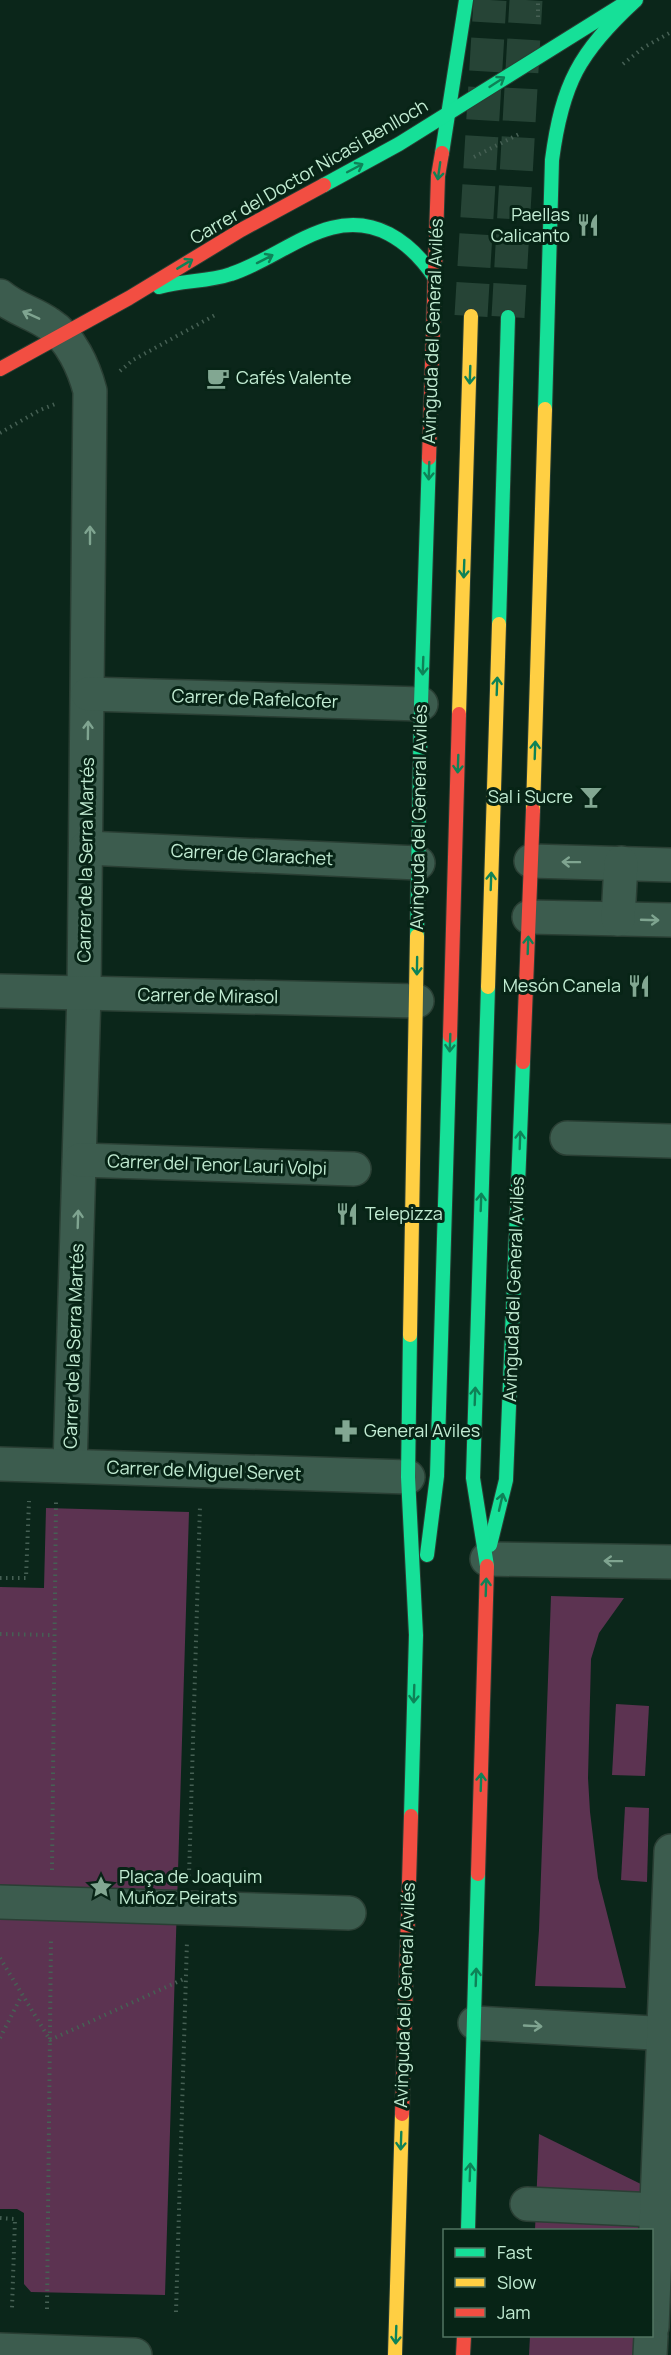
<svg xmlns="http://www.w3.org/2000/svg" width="671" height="2355" font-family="Manrope,sans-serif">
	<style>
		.green { fill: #5c3351 }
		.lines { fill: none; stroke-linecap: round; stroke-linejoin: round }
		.primary-tunnel { stroke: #264436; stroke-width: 33; stroke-dasharray: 33 16; stroke-linecap: butt }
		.street-casing { stroke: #2a3f34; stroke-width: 36 }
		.fast-casing { stroke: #2a3f34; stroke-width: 16 }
		.slow-casing { stroke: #2a3f34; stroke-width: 16 }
		.jam-casing { stroke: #2a3f34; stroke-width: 16 }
		.path { stroke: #466054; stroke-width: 4; stroke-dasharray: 1.5 4.5; stroke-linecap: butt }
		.street { stroke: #3c5c4e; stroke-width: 33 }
		.fast { stroke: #16e098; stroke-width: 14 }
		.slow { stroke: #ffcf43; stroke-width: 14 }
		.jam { stroke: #f24e42; stroke-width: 14 }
		.oneway { stroke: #0e8257 }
		.oneway2 { stroke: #7fa490 }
		.labels { text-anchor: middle; stroke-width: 6; stroke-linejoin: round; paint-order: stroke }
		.street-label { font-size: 18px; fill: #c2ecd3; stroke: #072416 }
		.poi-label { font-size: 18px; fill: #c2ecd3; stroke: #072416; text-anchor: start }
	</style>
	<rect width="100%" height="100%" fill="#0b261a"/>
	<!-- green -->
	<g class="green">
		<polygon points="46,1508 189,1512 165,2295 31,2292 24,2284 24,2213 17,2209 0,2209 0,1587 44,1588"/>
		<polygon points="551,1596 624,1598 599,1633 591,1659 588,1778 590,1812 598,1878 626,1988 535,1986 539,1930"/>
		<polygon points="616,1704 649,1706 645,1776 612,1775"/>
		<polygon points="625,1807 649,1808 647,1882 621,1880"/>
		<polygon points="539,2134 649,2188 647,2230 535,2230"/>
		<polygon points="530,2336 642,2336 641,2355 529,2355"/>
	</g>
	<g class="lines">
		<!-- primary-tunnel -->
		<g class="primary-tunnel">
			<polyline points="471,316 490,0"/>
			<polyline points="508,317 526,0"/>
		</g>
		<!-- street casing -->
		<g class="street-casing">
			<g id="street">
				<path d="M0,296C15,309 34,313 49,324C71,338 84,368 90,391L84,993L70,1466"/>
				<polyline points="88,694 421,704"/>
				<polyline points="86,848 418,863"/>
				<polyline points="531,861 671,865"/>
				<polyline points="529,917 671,920"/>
				<polyline points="618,919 621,863"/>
				<polyline points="0,991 417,1001"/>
				<polyline points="567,1138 671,1141"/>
				<polyline points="80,1160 354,1169"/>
				<polyline points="0,1464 408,1477"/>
				<polyline points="487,1559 671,1562"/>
				<polyline points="0,1902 349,1913"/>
				<polyline points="475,2023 671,2034"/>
				<polyline points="527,2204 656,2210"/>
				<polyline points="652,2327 671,1851"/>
				<polyline points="0,2350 135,2355"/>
				<polyline points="650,2355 651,2336"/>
			</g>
		</g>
		<!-- fast casing -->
		<g class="fast-casing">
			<g id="fast">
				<polyline points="442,153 466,0"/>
				<polyline points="324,185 399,144 625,3"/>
				<path d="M159,287C183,280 208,282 231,274C284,257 331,204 389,234C408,244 423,260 435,278"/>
				<path d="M545,409L552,160C562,84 579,52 636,0"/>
				<polyline points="499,624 508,317"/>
				<polyline points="417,936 421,704 429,458"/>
				<polyline points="410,1335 408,1477 416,1635 411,1816"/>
				<polyline points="490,1545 506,1480 523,1062"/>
				<polyline points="427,1555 437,1476 450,1036"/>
				<polyline points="487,1566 473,1478 488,987"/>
				<polyline points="468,2230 478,1874"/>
			</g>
		</g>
		<!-- slow casing -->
		<g class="slow-casing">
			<g id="slow">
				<polyline points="459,714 471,316"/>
				<polyline points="533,810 545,409"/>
				<polyline points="488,987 499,624"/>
				<polyline points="410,1335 417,936"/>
				<polyline points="395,2355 402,2114"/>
			</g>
		</g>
		<!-- jam casing -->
		<g class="jam-casing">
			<g id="jam">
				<polyline points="0,369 129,298 241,230 324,185"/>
				<polyline points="429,458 438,176 442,153"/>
				<polyline points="450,1036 459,714"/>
				<polyline points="523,1062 533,810"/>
				<polyline points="478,1874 487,1566"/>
				<polyline points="402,2114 411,1816"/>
				<polyline points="463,2355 464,2336"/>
			</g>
		</g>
		<!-- path -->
		<g class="path">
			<polyline points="538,17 538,0"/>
			<polyline points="623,64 643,48 671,32"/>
			<polyline points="474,157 521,133"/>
			<polyline points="120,371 133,360 217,314"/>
			<polyline points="0,433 40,410 55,404"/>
			<polyline points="0,1578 26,1578 29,1501"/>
			<polyline points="0,1634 54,1635"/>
			<polyline points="52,1870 56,1502"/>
			<polyline points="189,1876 200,1506"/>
			<polyline points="0,1958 50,2040 186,1978"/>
			<polyline points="0,2038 22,1995"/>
			<polyline points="0,2218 15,2219 12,2308"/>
			<polyline points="47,2309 51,1937"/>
			<polyline points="176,2312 187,1941"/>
		</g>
		<!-- street -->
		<use href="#street" class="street"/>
		<!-- fast -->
		<use href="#fast" class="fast"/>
		<!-- slow -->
		<use href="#slow" class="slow"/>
		<!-- jam -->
		<use href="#jam" class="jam"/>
	</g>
	<!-- one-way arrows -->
	<defs><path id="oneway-shaft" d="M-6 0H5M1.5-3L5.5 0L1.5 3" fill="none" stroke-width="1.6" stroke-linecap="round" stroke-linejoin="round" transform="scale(1.5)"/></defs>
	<g class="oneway">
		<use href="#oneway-shaft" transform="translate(497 82) rotate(-33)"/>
		<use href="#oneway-shaft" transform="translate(355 168) rotate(-28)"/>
		<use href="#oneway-shaft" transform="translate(439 171) rotate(98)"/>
		<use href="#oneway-shaft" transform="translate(265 259) rotate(-27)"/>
		<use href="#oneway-shaft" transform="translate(185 264) rotate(-31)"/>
		<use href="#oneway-shaft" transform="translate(470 375) rotate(92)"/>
		<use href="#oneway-shaft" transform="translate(429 471) rotate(92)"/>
		<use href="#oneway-shaft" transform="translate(464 569) rotate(92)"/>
		<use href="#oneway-shaft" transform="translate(423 666) rotate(92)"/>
		<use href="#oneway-shaft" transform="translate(497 686) rotate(-88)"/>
		<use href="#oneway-shaft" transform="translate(535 750) rotate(-88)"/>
		<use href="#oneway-shaft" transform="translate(458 764) rotate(92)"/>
		<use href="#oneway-shaft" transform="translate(491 881) rotate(-88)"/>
		<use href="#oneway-shaft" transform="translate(528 945) rotate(-88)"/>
		<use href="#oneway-shaft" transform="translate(417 966) rotate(91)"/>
		<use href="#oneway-shaft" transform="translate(450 1043) rotate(92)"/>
		<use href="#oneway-shaft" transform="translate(520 1140) rotate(-88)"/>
		<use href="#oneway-shaft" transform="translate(481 1202) rotate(-88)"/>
		<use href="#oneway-shaft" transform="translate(475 1396) rotate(-88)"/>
		<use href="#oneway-shaft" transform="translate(501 1502) rotate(-77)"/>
		<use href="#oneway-shaft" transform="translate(486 1587) rotate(-88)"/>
		<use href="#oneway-shaft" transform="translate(414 1694) rotate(92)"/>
		<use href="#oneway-shaft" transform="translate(481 1782) rotate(-88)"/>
		<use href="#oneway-shaft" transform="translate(476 1977) rotate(-88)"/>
		<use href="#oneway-shaft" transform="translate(401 2141) rotate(92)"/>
		<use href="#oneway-shaft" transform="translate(470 2172) rotate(-88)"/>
		<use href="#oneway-shaft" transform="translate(396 2335) rotate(92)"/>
	</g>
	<g class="oneway2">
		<use href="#oneway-shaft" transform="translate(31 315) rotate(-156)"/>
		<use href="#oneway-shaft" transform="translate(90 535) rotate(-90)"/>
		<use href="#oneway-shaft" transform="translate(88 730) rotate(-89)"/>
		<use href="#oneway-shaft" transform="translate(571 862) rotate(-179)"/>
		<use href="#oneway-shaft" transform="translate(650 920) rotate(2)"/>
		<use href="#oneway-shaft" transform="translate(78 1219) rotate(-88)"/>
		<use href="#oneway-shaft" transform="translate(613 1561) rotate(-179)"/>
		<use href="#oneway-shaft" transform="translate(533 2026) rotate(3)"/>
	</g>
	<!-- icons -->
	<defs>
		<g id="restaurant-bare" transform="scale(1.8)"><path d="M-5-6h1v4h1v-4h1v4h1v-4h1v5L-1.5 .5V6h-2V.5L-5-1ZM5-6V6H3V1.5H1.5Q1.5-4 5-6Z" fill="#82a792" stroke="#072416" stroke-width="2.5" paint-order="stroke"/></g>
		<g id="cafe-bare" transform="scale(1.8)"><path d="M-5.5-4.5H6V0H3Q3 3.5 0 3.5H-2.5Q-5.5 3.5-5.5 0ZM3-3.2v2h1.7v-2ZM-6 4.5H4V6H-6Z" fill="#82a792" stroke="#072416" stroke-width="2.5" paint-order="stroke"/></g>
		<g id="bar-bare" transform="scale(1.8)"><path d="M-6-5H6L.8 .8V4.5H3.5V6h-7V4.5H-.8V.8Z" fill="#82a792" stroke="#072416" stroke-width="2.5" paint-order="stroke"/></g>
		<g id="pharmacy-bare" transform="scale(1.8)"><path d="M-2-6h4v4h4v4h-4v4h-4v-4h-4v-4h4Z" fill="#82a792" stroke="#072416" stroke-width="2.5" paint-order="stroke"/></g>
		<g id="sight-bare" transform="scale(1.8)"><path d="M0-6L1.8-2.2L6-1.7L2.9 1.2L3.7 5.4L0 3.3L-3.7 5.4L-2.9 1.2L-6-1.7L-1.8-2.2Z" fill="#82a792" stroke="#072416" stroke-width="2.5" paint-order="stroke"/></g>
	</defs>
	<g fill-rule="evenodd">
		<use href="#restaurant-bare" x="588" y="225"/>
		<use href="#cafe-bare" x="218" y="378"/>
		<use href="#bar-bare" x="591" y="797"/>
		<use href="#restaurant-bare" x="639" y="986"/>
		<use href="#restaurant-bare" x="347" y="1214"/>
		<use href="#pharmacy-bare" x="346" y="1431"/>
		<use href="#sight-bare" x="101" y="1887"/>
	</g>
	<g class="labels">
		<!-- street labels -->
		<g class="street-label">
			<text transform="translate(309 172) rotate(-30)" y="6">Carrer del Doctor Nicasi Benlloch</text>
			<text transform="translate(433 331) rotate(-88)" y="6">Avinguda del General Avilés</text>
			<text transform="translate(255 699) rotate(2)" y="6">Carrer de Rafelcofer</text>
			<text transform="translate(419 817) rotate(-89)" y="6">Avinguda del General Avilés</text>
			<text transform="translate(252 855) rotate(3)" y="6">Carrer de Clarachet</text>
			<text transform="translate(86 860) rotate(-89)" y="6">Carrer de la Serra Martés</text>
			<text transform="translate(208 996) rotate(1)" y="6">Carrer de Mirasol</text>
			<text transform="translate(217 1165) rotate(2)" y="6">Carrer del Tenor Lauri Volpi</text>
			<text transform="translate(514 1289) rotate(-88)" y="6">Avinguda del General Avilés</text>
			<text transform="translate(74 1346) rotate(-88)" y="6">Carrer de la Serra Martés</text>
			<text transform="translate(204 1471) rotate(2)" y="6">Carrer de Miguel Servet</text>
			<text transform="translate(405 1995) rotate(-88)" y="6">Avinguda del General Avilés</text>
		</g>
		<!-- poi labels -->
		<g class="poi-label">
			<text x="570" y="221" text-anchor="end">Paellas<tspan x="570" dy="21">Calicanto</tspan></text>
			<text x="236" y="384">Cafés Valente</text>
			<text x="573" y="803" text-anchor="end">Sal i Sucre</text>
			<text x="621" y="992" text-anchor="end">Mesón Canela</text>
			<text x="365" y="1220">Telepizza</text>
			<text x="364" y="1437">General Aviles</text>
			<text x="119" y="1883">Plaça de Joaquim<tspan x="119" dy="21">Muñoz Peirats</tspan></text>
		</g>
	</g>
	<!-- legend -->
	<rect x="443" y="2229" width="210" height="108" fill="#072416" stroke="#527462" stroke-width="1.5"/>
	<rect x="455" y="2248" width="30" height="9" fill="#16e098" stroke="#527462" stroke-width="1.5"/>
	<text x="497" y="2259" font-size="18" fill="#c2ecd3">Fast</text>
	<rect x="455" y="2278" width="30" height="9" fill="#ffcf43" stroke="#527462" stroke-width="1.5"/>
	<text x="497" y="2289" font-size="18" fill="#c2ecd3">Slow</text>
	<rect x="455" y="2308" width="30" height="9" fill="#f24e42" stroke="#527462" stroke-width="1.5"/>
	<text x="497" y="2319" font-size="18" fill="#c2ecd3">Jam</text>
</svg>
